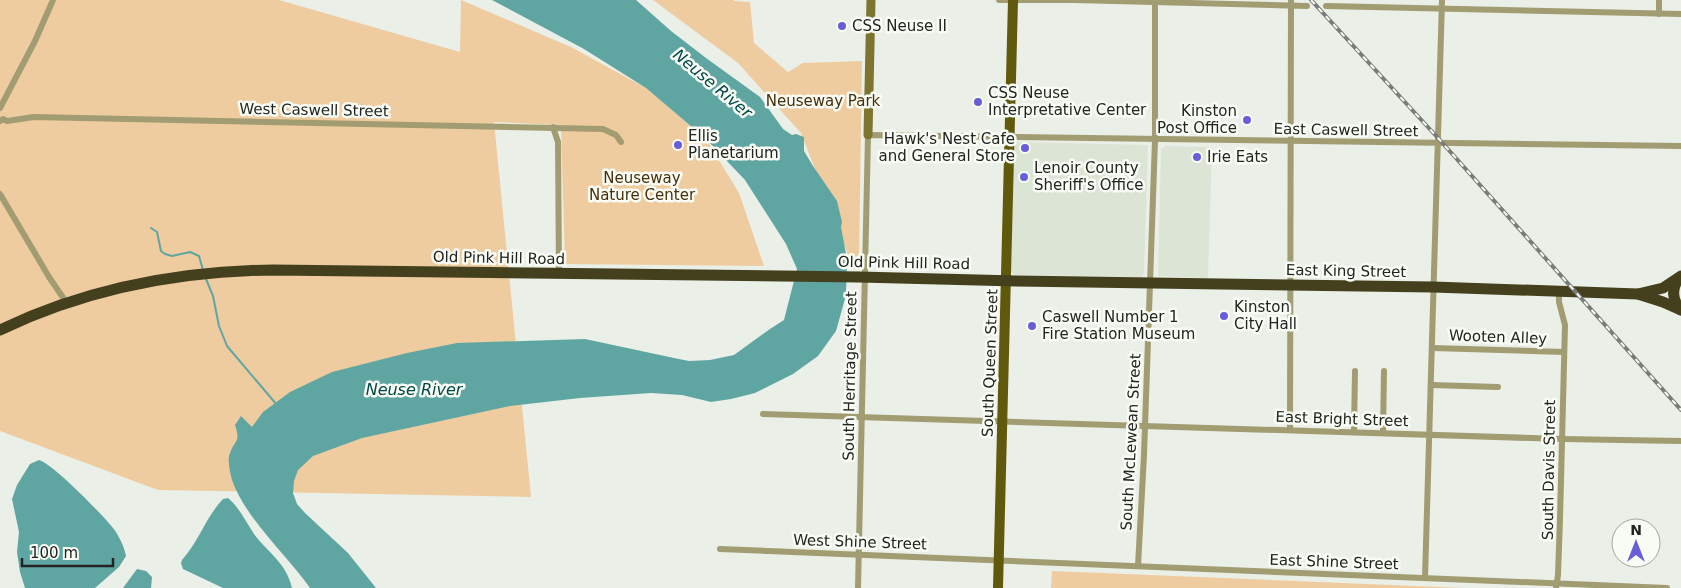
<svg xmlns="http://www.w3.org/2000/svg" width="1681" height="588" font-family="'DejaVu Sans',sans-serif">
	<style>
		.built { fill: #dce4d6 }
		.green { fill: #efcca0 }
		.water { fill: #5fa6a3 }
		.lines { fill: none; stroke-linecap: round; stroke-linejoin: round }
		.stream { stroke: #5fa6a3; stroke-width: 2 }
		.street { stroke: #a19c71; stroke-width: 6 }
		.secondary { stroke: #7d742f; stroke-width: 9 }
		.primary { stroke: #60580b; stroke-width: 10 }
		.highway { stroke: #44401d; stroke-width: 11 }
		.rail-casing { stroke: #797c77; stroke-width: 4 }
		.rail { stroke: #f8fcf4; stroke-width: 2; stroke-dasharray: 5.5; stroke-linecap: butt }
		.poi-dot { fill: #675ed8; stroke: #f8fcf4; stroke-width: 2 }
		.labels { text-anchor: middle; stroke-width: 5; stroke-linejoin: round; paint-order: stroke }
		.poi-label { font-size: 15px; fill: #222421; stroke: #f8fcf4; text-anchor: start }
		.park-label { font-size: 15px; fill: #482f0b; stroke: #f8fcf4 }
		.street-label { font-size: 15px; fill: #222421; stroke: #f8fcf4 }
		.water-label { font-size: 16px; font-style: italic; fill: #024846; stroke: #f8fcf4 }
	</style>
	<rect width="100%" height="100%" fill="#eaefe7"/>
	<!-- built -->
	<g class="built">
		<polygon points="1017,142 1148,145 1144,273 1142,277 1016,275 1012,273 1011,271 1014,145"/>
		<polygon points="1165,146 1212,147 1208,278 1158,276 1161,149"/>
	</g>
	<!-- green -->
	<g class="green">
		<polygon points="0,0 279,0 460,52 461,0 571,47 646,88 706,139 739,193 764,266 565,264 561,125 494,122 531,497 158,490 0,431"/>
		<polygon points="653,0 734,0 734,1 750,2 754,43 788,72 803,63 862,61 859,259 849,257 801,133 738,63"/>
		<polygon points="1052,571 1463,588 1051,588"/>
	</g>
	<!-- water -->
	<g class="water">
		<path d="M492,0H636L671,31L706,58L760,97L783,129L792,135L796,134L804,137V151L813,166L837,201L842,222L841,227L847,259L846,295L836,331L818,356L793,374L755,393L731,399L711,402L682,395L651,393L580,398L510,406L362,438L313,456L298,470L294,481L293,493L297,504L305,513L348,553L376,588H310C285,553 246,519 232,480C230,472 227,461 230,453C235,439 241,443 235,425L241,416L252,427L263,412L290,392L332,372L407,353L457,343L585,339L674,358L689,361L710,360L734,355L770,329L784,320L797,269L786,244L745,180L706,139L646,88L584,49Z"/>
		<path d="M39,460C52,463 103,515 113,528C119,536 124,546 126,556L119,567L95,588H25L20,572L17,552L19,532L12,499L17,485L30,464Z"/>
		<path d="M228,498C239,507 246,522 254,534C268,553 286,562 292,588H223L183,569L181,563L182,560C199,541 206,517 223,499Z"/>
		<polygon points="137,569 146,571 152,577 151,588 123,588"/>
	</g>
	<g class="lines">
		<!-- stream -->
		<g class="stream">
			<polyline points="151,228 157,232 161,251 165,254 172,256 190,252 199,256 203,270"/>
			<polyline points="206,279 213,296 219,326 227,346 277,405"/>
		</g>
		<!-- street -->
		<g class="street">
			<polyline points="999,0 1074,0 1307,6"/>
			<polyline points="1326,6 1681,14"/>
			<polyline points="1659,14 1659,0"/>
			<polyline points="0,108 35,41 53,0"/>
			<polyline points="0,121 3,119 7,121 34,117 603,129 616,135 621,142"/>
			<polyline points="553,127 558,142 559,274"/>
			<polyline points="0,194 49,277 66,302"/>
			<polyline points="1432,348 1564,352"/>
			<polyline points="1431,385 1498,387"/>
			<polyline points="763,414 1562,439 1681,441"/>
			<polyline points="1290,430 1291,0"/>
			<polyline points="1354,432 1355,371"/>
			<polyline points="1383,433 1384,371"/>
			<polyline points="720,549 1667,588"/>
			<polyline points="1138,566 1144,455 1155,140 1155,0"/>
			<polyline points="1425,578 1442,0"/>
			<polyline points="858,588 868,135 1681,146"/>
			<polyline points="1556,588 1558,575 1560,519 1565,325 1559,302 1559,292"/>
		</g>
		<!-- secondary -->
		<polyline class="secondary" points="868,135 871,0"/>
		<!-- primary -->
		<polyline class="primary" points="998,588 1013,0"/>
		<!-- highway -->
		<g class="highway">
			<path d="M1679,278C1671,289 1672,300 1681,310"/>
			<polyline points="1638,294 1663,288 1681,276"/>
			<path d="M0,330C86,289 178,271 273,270L859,277L1017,281L1433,287L1638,294L1663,302L1681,310"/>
		</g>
		<!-- rail casing -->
		<g class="rail-casing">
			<polyline id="rail" points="1311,0 1438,138 1681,410"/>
		</g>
		<!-- rail -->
		<use href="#rail" class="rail"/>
	</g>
	<!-- markers -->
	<g class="poi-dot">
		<circle cx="842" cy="26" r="5"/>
		<circle cx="978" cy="102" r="5"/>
		<circle cx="1247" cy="120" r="5"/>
		<circle cx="678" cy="145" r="5"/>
		<circle cx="1025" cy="148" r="5"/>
		<circle cx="1197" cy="157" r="5"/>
		<circle cx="1024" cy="177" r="5"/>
		<circle cx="1224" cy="316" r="5"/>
		<circle cx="1032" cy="326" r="5"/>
	</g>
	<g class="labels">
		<!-- poi labels -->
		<g class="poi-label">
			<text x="852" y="31">CSS Neuse II</text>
			<text x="988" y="98">CSS Neuse<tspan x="988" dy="17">Interpretative Center</tspan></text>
			<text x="1237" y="116" text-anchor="end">Kinston<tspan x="1237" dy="17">Post Office</tspan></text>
			<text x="688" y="141">Ellis<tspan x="688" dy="17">Planetarium</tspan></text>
			<text x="1015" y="144" text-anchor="end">Hawk's Nest Cafe<tspan x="1015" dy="17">and General Store</tspan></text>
			<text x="1207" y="162">Irie Eats</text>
			<text x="1034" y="173">Lenoir County<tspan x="1034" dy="17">Sheriff's Office</tspan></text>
			<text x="1234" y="312">Kinston<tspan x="1234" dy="17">City Hall</tspan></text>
			<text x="1042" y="322">Caswell Number 1<tspan x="1042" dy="17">Fire Station Museum</tspan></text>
		</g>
		<!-- park labels -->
		<g class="park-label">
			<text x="823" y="106">Neuseway Park</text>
			<text x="642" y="183">Neuseway<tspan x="642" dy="17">Nature Center</tspan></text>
		</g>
		<!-- street labels -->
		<g class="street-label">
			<text transform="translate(314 110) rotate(1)" y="5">West Caswell Street</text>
			<text transform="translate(1346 130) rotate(1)" y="5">East Caswell Street</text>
			<text transform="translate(499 258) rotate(1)" y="5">Old Pink Hill Road</text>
			<text transform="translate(904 263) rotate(1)" y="5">Old Pink Hill Road</text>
			<text transform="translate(1346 271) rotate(1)" y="5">East King Street</text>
			<text transform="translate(1498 337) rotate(2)" y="5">Wooten Alley</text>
			<text transform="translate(990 363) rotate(-88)" y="5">South Queen Street</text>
			<text transform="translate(850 376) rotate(-89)" y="5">South Herritage Street</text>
			<text transform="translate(1342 419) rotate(2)" y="5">East Bright Street</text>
			<text transform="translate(1131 442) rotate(-87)" y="5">South McLewean Street</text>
			<text transform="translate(1549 470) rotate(-89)" y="5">South Davis Street</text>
			<text transform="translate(860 542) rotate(2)" y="5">West Shine Street</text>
			<text transform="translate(1334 562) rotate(2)" y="5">East Shine Street</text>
		</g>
		<!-- water labels -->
		<g class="water-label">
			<text transform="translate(713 83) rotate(40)" y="6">Neuse River</text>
			<text x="414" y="395">Neuse River</text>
		</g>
	</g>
	<!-- north arrow -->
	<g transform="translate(1636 543)"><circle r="24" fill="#f8fcf4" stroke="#a2a6a0"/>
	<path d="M0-4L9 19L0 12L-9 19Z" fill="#675ed8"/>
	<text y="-8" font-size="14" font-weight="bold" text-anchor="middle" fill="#222421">N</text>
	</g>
	<!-- scale -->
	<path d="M22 558v8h91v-8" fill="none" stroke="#222421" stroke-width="2.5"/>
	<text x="30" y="558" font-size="15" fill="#222421" stroke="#f8fcf4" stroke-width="4" paint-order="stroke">100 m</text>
</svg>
